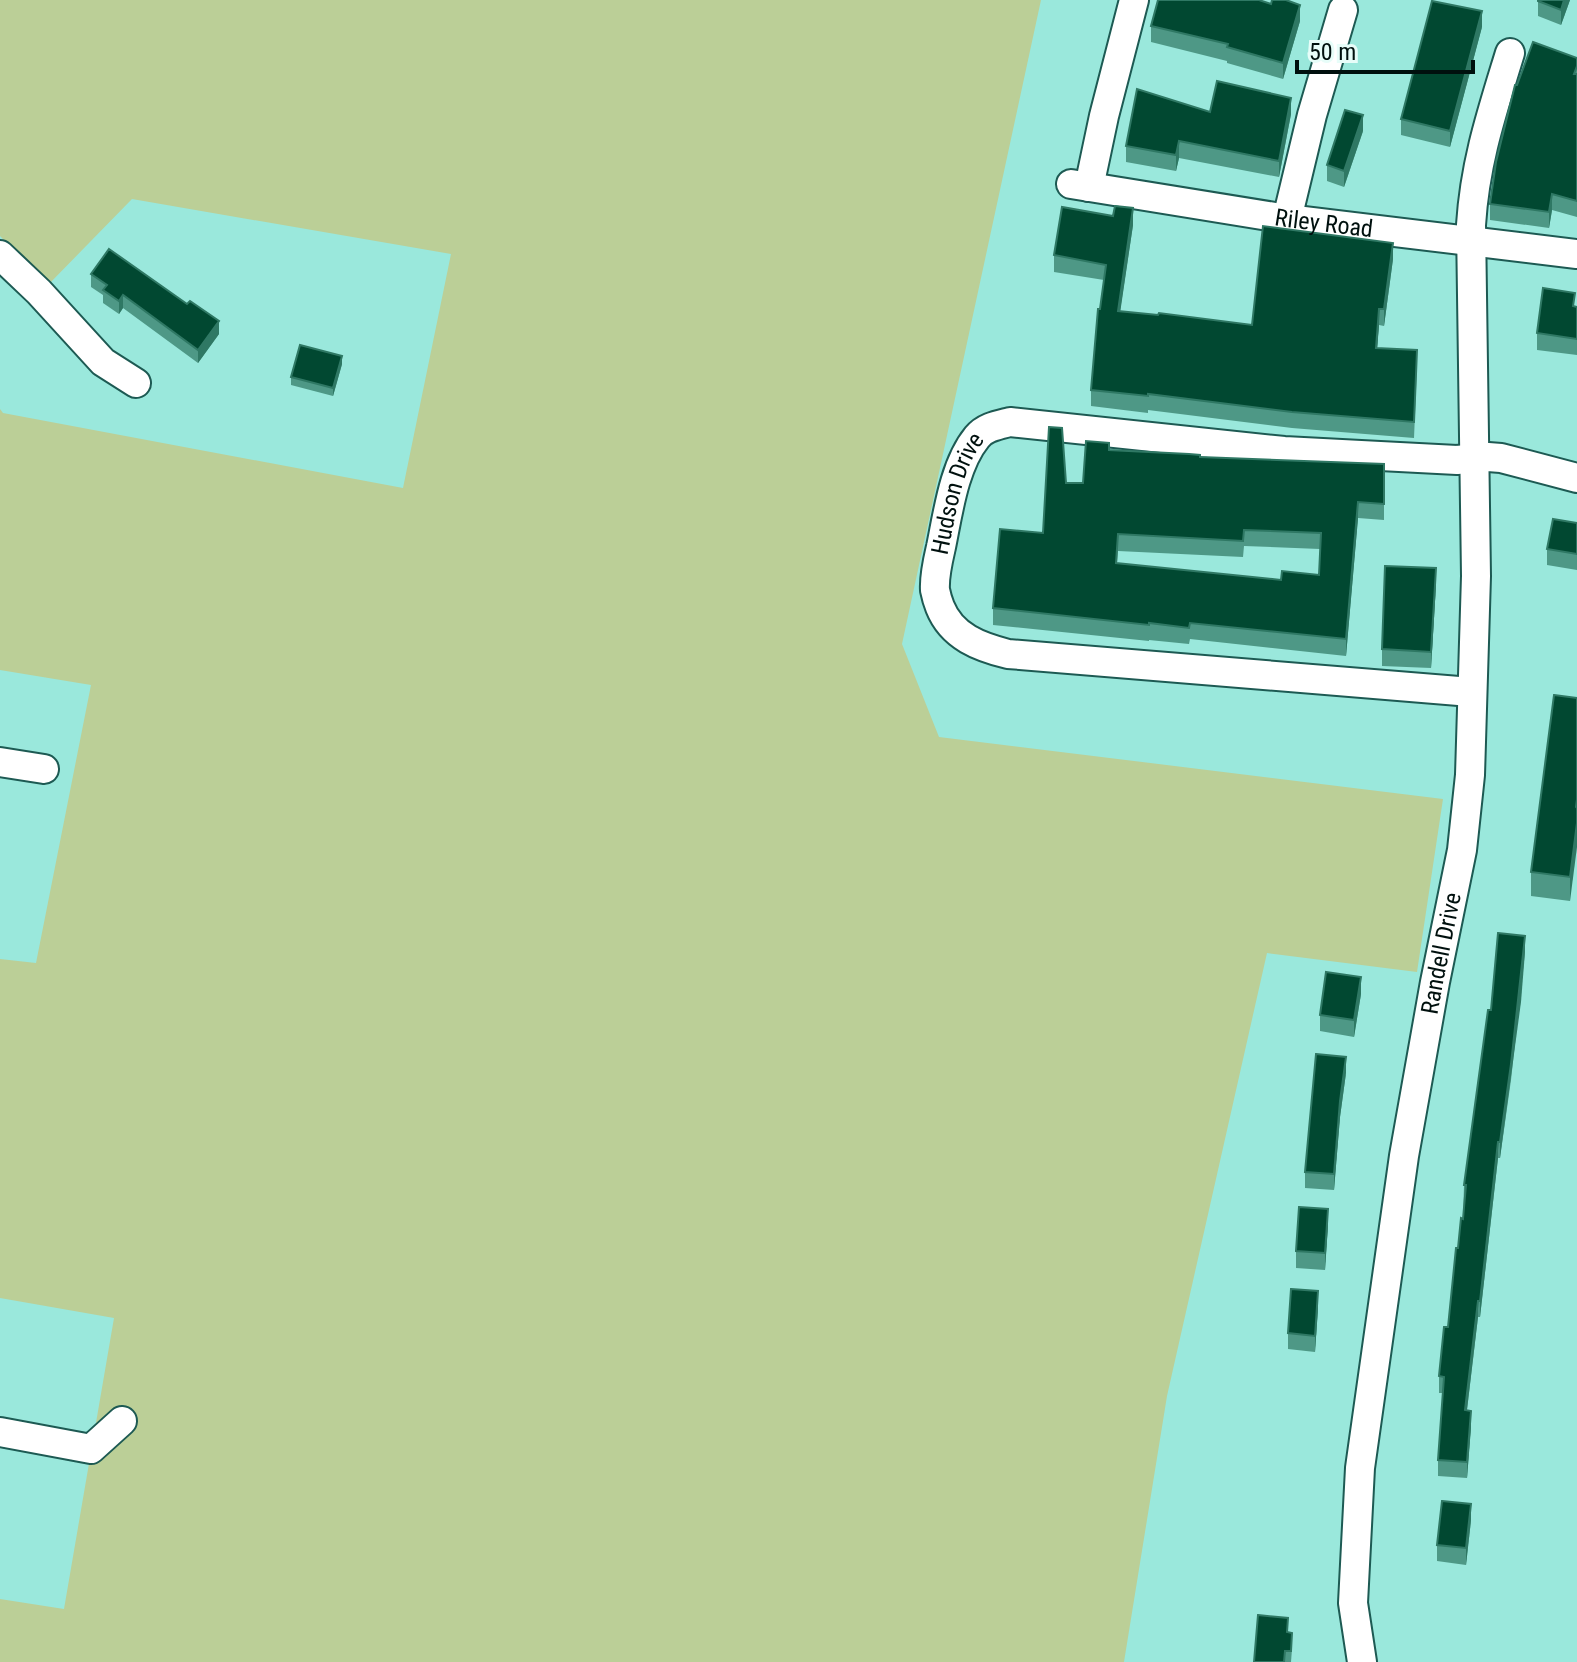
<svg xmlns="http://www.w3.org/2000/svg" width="1577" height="1662" font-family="'Roboto Condensed',sans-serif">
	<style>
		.green { fill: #bbcf97 }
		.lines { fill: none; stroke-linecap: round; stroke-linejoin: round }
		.minor-casing { stroke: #1d5a53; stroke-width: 32 }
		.minor { stroke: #fff; stroke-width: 28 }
		.wall { fill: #4e9886; fill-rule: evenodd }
		.shaded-wall { fill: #2f7864 }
		.building { fill: #014831; stroke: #2f7864; stroke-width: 2; fill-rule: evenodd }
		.labels { text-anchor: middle; stroke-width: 8; stroke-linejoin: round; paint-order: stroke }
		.street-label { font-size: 24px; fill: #00100e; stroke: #e7fdf9 }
	</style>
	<rect width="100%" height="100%" fill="#9ae8dc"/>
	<!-- green -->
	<polygon class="green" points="0,0 1041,0 902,644 939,737 1443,799 1417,972 1267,953 1167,1396 1124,1662 0,1662 0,1599 64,1609 114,1318 0,1298 0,959 36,963 91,685 0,670 0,409 3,413 403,488 451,254 132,199 47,286 0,236"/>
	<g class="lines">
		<!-- minor casing -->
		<g class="minor-casing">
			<g id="minor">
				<path id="s1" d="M1071,184L1287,219L1577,254"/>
				<polyline points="1089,187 1104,116 1134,0"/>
				<polyline points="1287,219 1312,115 1343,10"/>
				<polyline points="0,255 39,292 103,362 136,383"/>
				<path id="s2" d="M1471,692L1008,654C980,647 952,637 940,607C938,602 936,595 935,590C934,576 938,560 941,547C948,513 954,465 977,437C985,427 998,425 1010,422L1284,451L1457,460L1488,457L1501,458L1577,478"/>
				<polyline points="0,762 44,769"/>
				<polyline points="0,1432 91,1449 122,1421"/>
				<path id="s3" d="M1362,1662L1353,1603L1360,1468L1404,1156L1435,982L1462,850L1470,775L1476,576L1471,225C1475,162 1492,112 1510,53"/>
			</g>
		</g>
		<!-- minor -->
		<use href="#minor" class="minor"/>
	</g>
	<!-- wall -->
	<g class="wall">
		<polygon points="1538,0 1570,0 1561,25 1538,16"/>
		<polygon points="1300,21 1283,79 1227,63 1227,61 1151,42 1151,26"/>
		<polygon points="1482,27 1450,147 1401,135 1401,119"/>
		<polygon points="1577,58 1577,217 1552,210 1549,228 1490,220 1490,204 1517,85"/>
		<polygon points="1210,112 1291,114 1279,177 1179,158 1176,171 1126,162 1126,146"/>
		<polygon points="1363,131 1344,187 1327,181 1327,165"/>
		<polygon points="1113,216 1133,225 1120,311 1252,325 1393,259 1384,326 1379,325 1377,348 1417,367 1414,438 1292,428 1148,410 1148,413 1091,406 1091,390 1104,280 1054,272 1054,255"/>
		<polygon points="91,274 219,334 198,363 123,308 119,314 103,303 103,295 91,287"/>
		<polygon points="1575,306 1577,307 1577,355 1537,350 1537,333"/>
		<polygon points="342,364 333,396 291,385 291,377"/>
		<path d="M1109,450L1200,457L1384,464V520L1358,518L1346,656L1190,639L1189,644L1149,640V641L993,625V608L1043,533L1066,483H1083ZM1244,546L1320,549L1319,575L1281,580L1117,564L1118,551L1243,557Z"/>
		<polygon points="1577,523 1577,570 1547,565 1547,549"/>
		<polygon points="1436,584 1431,668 1382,666 1382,649"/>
		<polygon points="1577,698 1570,901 1531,896 1531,872"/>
		<polygon points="1525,952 1511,1080 1500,1158 1498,1158 1480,1317 1478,1317 1467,1410 1471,1427 1467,1478 1438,1476 1438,1460 1443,1393 1439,1393 1439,1376 1448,1327 1458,1248 1463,1219 1464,1185 1491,1010"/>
		<polygon points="1361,994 1354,1037 1320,1031 1320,1015"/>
		<polygon points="1346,1073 1340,1117 1334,1190 1305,1188 1305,1172"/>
		<polygon points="1328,1225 1325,1270 1296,1268 1296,1251"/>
		<polygon points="1318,1308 1315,1352 1288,1349 1288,1333"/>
		<polygon points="1471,1520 1466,1565 1437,1561 1437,1545"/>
		<polygon points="1288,1632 1292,1649 1291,1662 1254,1662"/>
	</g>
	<!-- shaded-wall -->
	<g class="shaded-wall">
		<polygon points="1564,0 1570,0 1561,25 1561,10"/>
		<polygon points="1300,5 1300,21 1283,79 1283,63"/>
		<polygon points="1482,11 1482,27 1450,147 1450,131"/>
		<polygon points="1291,98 1291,114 1279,177 1279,161"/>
		<polygon points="1363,115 1363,131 1344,187 1344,171"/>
		<polygon points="1179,141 1179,158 1176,171 1176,155"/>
		<polygon points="1552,194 1552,210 1549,228 1549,212"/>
		<polygon points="1133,208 1133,225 1118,327 1118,311"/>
		<polygon points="1393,243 1393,259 1384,326 1384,309"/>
		<polygon points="123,295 123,308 119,314 119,301"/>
		<polygon points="1379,309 1379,325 1376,364 1376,348"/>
		<polygon points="219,321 219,334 198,363 198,350"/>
		<polygon points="342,356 342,364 333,396 333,388"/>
		<polygon points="1358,502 1358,518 1346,656 1346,639"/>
		<polygon points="1436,568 1436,584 1431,668 1431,652"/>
		<polygon points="1577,799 1577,847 1570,901 1570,877"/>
		<polygon points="1525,936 1525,952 1521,1002 1500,1158 1500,1142"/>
		<polygon points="1361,977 1361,994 1354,1037 1354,1020"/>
		<polygon points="1346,1057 1346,1073 1340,1117 1334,1190 1334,1174 1340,1101"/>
		<polygon points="1498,1142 1498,1158 1480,1317 1480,1301"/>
		<polygon points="1328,1209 1328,1225 1325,1270 1325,1253"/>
		<polygon points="1318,1291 1318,1308 1315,1352 1315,1336"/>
		<polygon points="1478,1301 1478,1317 1465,1426 1465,1410"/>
		<polygon points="1471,1411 1471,1427 1467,1478 1467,1462"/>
		<polygon points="1471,1504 1471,1520 1466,1565 1466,1548"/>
	</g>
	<!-- building -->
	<g class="building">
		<polygon points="1158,0 1259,0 1271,4 1272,0 1286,0 1300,5 1283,63 1227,47 1228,44 1151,26"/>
		<polygon points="1538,0 1564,0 1561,10 1538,1"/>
		<polygon points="1432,1 1482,11 1450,131 1401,119"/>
		<polygon points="1533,42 1577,58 1577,66 1574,74 1577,74 1577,201 1552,194 1549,212 1490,204 1496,162 1515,85 1517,85"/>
		<polygon points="1217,81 1291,98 1279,161 1179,141 1176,155 1126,146 1137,89 1210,112"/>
		<polygon points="1345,110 1363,115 1344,171 1327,165"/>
		<polygon points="1115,206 1133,208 1118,311 1158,315 1159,313 1252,325 1263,226 1393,243 1384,309 1379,309 1376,348 1417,350 1414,422 1292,412 1148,394 1148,396 1091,390 1098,309 1100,309 1106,265 1054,255 1062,207 1113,216"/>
		<polygon points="109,249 187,304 190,301 219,321 198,350 123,295 119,301 103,290 107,285 91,274"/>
		<polygon points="1543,288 1575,293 1573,306 1577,307 1577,339 1537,333"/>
		<polygon points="300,345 342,356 333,388 291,377"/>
		<path d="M1049,427L1062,428L1066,483H1083L1086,441L1109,443V450L1189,454L1200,455V457L1384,464V504L1358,502L1346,639L1190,623L1189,628L1149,623V625L993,608L1000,529L1043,533ZM1244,530L1321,533L1319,575L1282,571L1281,580L1116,563L1118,534L1243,541Z"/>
		<polygon points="1553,519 1577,523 1577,554 1547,549"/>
		<polygon points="1385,566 1436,568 1431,652 1382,649"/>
		<polygon points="1554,695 1577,698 1577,799 1576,807 1577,808 1577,823 1570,877 1531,872"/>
		<polygon points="1498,933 1525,936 1511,1064 1500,1142 1498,1142 1480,1301 1478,1301 1465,1410 1471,1411 1467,1462 1438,1460 1444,1377 1439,1376 1444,1327 1448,1327 1456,1248 1458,1248 1461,1218 1463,1219 1466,1185 1464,1185 1488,1010 1491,1010"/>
		<polygon points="1326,972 1361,977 1354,1020 1320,1015"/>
		<polygon points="1316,1054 1346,1057 1340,1101 1334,1174 1305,1172"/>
		<polygon points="1299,1207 1328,1209 1325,1253 1296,1251"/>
		<polygon points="1291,1289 1318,1291 1315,1336 1288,1333"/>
		<polygon points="1442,1501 1471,1504 1466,1548 1437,1545"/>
		<polygon points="1258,1615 1288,1618 1287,1632 1292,1633 1291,1651 1285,1651 1284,1662 1254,1662"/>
	</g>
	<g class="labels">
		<!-- street labels -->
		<g class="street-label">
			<text dy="8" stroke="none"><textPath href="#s1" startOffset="256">Riley Road</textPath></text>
			<text dy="8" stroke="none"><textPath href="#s2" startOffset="668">Hudson Drive</textPath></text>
			<text dy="8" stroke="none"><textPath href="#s3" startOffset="716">Randell Drive</textPath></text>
		</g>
	</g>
	<!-- scale -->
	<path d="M1297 60v12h176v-12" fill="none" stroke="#00100e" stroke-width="4"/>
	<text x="1309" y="60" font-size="24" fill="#00100e" stroke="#e7fdf9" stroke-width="6" paint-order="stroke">50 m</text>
</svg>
